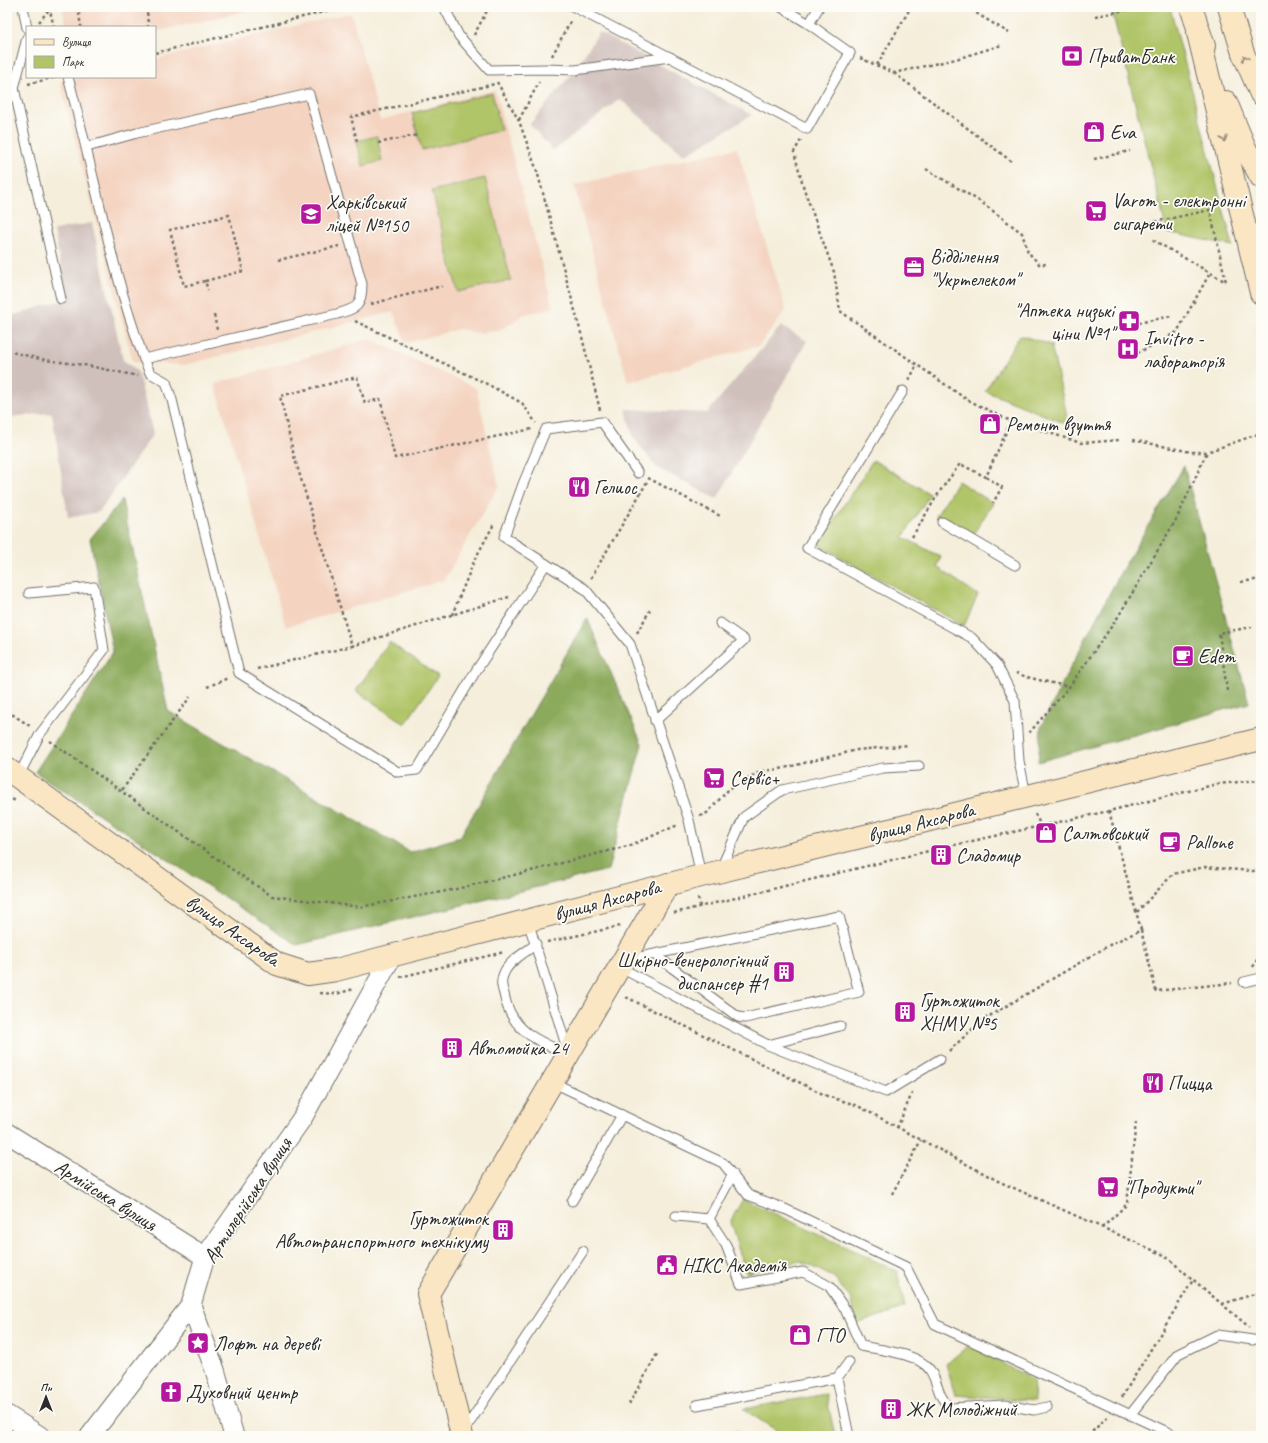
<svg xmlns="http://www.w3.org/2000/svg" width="1268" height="1443" font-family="Caveat,sans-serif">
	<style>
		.built { fill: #f4d3c0 }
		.industrial { fill: #d0c0bc }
		.green { fill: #b0c468; stroke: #6e784a }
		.forest { fill: #8caa5c; stroke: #5c6a44 }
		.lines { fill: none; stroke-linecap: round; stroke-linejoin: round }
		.lane-casing { stroke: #726f69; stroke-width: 11 }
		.street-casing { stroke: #726f69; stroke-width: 21 }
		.secondary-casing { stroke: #726f69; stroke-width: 24 }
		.path { stroke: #726f69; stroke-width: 2.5; stroke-dasharray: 3 3; stroke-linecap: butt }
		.lane { stroke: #fff; stroke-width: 9 }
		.street { stroke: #fff; stroke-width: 19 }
		.secondary { stroke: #fbe6c4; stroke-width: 22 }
		.oneway { stroke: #938878 }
		.labels { text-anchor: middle; stroke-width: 3.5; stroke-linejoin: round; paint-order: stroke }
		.poi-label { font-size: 20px; fill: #2b2b2b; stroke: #fdfcf7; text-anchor: start }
		.street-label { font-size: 20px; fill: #2b2b2b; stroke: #fdfcf7 }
	</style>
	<rect width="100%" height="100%" fill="#fdfcf7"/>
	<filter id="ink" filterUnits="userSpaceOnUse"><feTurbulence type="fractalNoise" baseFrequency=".025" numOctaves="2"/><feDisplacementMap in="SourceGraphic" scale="8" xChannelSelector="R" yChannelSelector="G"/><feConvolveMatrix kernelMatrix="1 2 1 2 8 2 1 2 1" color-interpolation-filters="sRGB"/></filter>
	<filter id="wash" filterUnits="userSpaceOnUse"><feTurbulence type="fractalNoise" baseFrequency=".012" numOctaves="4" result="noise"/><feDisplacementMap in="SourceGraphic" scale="16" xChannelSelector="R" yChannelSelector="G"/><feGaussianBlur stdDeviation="0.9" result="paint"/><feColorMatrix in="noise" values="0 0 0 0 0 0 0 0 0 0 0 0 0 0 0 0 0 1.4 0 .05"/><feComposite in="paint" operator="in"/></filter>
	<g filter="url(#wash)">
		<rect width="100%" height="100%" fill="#f5eedb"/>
		<!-- built -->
		<g class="built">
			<polygon points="62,7 263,7 155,32 155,27 67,27"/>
			<polygon points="351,13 380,120 495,90 553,308 525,314 499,331 478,333 459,329 406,343 393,312 184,365 133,362 60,82 80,77 155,77 155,59"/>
			<polygon points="737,148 786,310 759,346 628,382 574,185"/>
			<polygon points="369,339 476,388 499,486 444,580 286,627 215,384"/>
		</g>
		<!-- industrial -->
		<g class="industrial">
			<polygon points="599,32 651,60 752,115 684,155 620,99 553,151 530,124 575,70"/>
			<polygon points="92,223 123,360 138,372 153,434 99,512 68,518 52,413 7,417 7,317 67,299 54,230"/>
			<polygon points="781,326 807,341 717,499 656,467 633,437 626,409 707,413"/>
		</g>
		<!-- green -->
		<g class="green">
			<polygon points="1111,7 1170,7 1233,246 1167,232"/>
			<polygon points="492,93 501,130 422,150 412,113"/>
			<polygon points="377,136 382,161 363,166 357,141"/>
			<polygon points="485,178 511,280 458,292 432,191"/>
			<polygon points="1020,335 1051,345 1069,425 985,391"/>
			<polygon points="873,460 930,494 903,537 941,557 937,567 978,595 964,626 818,545"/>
			<polygon points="958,481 993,503 971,538 936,516"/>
			<polygon points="389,642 438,676 405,724 356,691"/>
			<polygon points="743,1199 897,1271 905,1307 857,1324 851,1299 833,1277 801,1261 746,1273 730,1222"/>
			<polygon points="969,1345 1033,1380 1035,1401 955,1395 946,1364"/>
			<polygon points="826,1394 835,1436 785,1436 743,1409"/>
		</g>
		<!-- forest -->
		<g class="forest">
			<polygon points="1184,466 1249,703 1038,762 1041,727 1068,672 1123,568"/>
			<polygon points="122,500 168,711 410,852 460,837 587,618 642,744 608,870 297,945 35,772 113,652 90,539"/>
		</g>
	</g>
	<g filter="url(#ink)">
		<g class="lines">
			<!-- lane casing -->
			<g class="lane-casing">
				<g id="lane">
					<polyline points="23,7 27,28"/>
					<polyline points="444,7 459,36 489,70 545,69 575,70 670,57"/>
					<polyline points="574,7 807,129 850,53 809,24 819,7"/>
					<polyline points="781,7 809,24"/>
					<path d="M68,77C94,171 110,268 144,359L337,314C357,308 362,307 362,284L309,94L137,133L87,147"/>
					<polyline points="14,88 61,299"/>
					<polyline points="7,89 14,88 27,38"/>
					<polyline points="144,359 150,373 166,382 172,400 239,673 398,772 417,770 474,674 546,564"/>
					<polyline points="903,391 807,548 972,638 997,665 1015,701 1019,761 1026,795"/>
					<polyline points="638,473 602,422 546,429 523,484 504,537 585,589 630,644 689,820 701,876"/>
					<polyline points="942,522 1015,565"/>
					<polyline points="655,721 744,640 720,623"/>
					<polyline points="18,777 40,734 104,650 94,587 29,593"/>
					<polyline points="721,868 744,817 782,790 883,768 919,766"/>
					<polyline points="528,921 568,1052"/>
					<path d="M536,944C526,952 509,961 504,973C500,981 502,987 504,994C511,1031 537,1041 568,1054"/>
					<polyline points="626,960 839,916 859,992 745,1018 738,1017 655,955"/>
					<polyline points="619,967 768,1045 886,1092 940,1059"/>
					<polyline points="1244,982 1261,978"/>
					<polyline points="768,1045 840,1026"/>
					<polyline points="552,1082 723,1163 748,1195 785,1209 906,1267 935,1324 1176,1436"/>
					<polyline points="572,1201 622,1115"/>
					<polyline points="676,1216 709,1219 726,1245 741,1284 803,1272 829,1286 845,1309 861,1346"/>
					<polyline points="709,1219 733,1174"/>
					<path d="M861,1346C881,1350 918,1353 930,1370C939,1384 936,1394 950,1408L1005,1405L1034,1410L1047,1407"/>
					<polyline points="837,1378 849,1436"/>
					<polyline points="697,1405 837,1378 849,1362"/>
					<polyline points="1130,1415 1178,1354 1217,1335 1253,1340"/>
					<polyline points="464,1431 583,1251"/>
				</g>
			</g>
			<!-- street casing -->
			<g class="street-casing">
				<g id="street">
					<polyline points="7,1133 205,1257"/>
					<polyline points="191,1305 215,1370 234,1436"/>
					<polyline points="7,1415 40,1436"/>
					<polyline points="90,1436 191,1305 205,1257 303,1117 392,956"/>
				</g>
			</g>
			<!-- secondary casing -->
			<g class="secondary-casing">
				<g id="secondary">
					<polyline points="1191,7 1204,46"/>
					<polyline points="1229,7 1243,53 1261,94"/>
					<polyline points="1198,33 1261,293"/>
					<polyline points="1226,102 1245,148 1261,177"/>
					<polyline points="7,769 277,964 308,974 336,970 693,878 1261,739"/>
					<polyline points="462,1436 428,1294 668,884"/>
				</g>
			</g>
			<!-- path -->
			<g class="path">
				<polyline points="49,7 54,27"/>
				<polyline points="78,7 81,27"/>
				<polyline points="147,7 148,27"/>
				<polyline points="966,7 1009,33"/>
				<polyline points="1095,16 1146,7"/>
				<polyline points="39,22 51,7"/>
				<polyline points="474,35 489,7"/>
				<polyline points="155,53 344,7"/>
				<polyline points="552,56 571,20"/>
				<polyline points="860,58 894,73 956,59 1002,45"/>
				<polyline points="877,65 911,7"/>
				<polyline points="894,73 1011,161"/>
				<polyline points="497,82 519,121 537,171 581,333 600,410"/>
				<polyline points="28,84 56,77"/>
				<polyline points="519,120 539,82"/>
				<polyline points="801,140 794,152 804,189 834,272 840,311 966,399 1006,419 1081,443 1119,440"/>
				<polyline points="357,141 351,117 495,84"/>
				<polyline points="378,143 418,135"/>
				<polyline points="1094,159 1130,151"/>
				<polyline points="926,169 981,202 1022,233 1028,252 1040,265 1046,264"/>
				<polyline points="1149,223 1210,210 1226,282"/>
				<polyline points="1153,240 1226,282"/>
				<polyline points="278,260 339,246"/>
				<polyline points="205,281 184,286 170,230 229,215 243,271 205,281 208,290"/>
				<polyline points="371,304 442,286"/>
				<polyline points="214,315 217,330"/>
				<polyline points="355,321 485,383 522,403 536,423"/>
				<polyline points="1138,323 1172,316"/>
				<polyline points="7,351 45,360 84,365 138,376"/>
				<polyline points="1132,356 1177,332 1210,273"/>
				<polyline points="909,380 917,365"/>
				<polyline points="1133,440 1191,452 1207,452 1261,433"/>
				<polyline points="986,477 1002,487 993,503"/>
				<polyline points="648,478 722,517"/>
				<polyline points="912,537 940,491 960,464 986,477 1011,421"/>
				<polyline points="591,578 647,482"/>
				<polyline points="1241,582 1261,579"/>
				<polyline points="509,597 352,646 294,456 280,396 357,377 365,403 380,399 395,458 532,429"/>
				<polyline points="452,615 475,559 494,524"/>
				<polyline points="637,633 650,610"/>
				<polyline points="257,669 352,646"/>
				<path d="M1016,673C1033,680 1051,682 1069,687"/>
				<polyline points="207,687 228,678"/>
				<polyline points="1227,691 1219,633 1252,627"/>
				<polyline points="7,711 30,726"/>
				<polyline points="1029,733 1069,687 1118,617 1177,518 1207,452"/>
				<polyline points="50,741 230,868 272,896 360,907 452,890 539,869 631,845 678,825"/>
				<polyline points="122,790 190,697"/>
				<polyline points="7,796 17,802"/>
				<polyline points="1109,811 1141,930"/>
				<polyline points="1035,814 1041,826"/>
				<polyline points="700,816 707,813 729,789 761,771 780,769 857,750 909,745"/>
				<polyline points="698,898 700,907"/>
				<polyline points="1137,912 1173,874 1205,867 1253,871 1261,870"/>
				<polyline points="674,913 945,847 1109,811 1217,784 1261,780"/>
				<polyline points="547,942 621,926"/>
				<polyline points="1253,967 1261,953"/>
				<polyline points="400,977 504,952"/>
				<polyline points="320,993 336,994 354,989"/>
				<polyline points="626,997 827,1096 856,1105 998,1181 1164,1255 1249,1327"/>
				<polyline points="949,1051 981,1021 1113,943 1141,930 1156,991 1232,983"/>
				<polyline points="897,1128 913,1091"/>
				<polyline points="892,1194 921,1140"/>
				<polyline points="1102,1228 1127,1204 1136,1122"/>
				<polyline points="1222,1304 1261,1292"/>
				<polyline points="1122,1397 1193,1280"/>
				<polyline points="629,1404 657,1354"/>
				<polyline points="734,1436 738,1431"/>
				<polyline points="1088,1436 1107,1417"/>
			</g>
			<!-- lane -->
			<use href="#lane" class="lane"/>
			<!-- street -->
			<use href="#street" class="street"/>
			<!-- secondary -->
			<use href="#secondary" class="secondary"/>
		</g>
		<!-- one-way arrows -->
		<defs><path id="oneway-chevron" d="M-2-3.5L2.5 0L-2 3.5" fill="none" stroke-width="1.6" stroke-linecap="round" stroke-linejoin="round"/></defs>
		<g class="oneway">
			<use href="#oneway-chevron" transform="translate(1245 58) rotate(-113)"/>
			<use href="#oneway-chevron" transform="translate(1224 139) rotate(76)"/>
		</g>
	</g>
	<!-- icons -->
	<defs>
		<g id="bank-square" transform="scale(1.15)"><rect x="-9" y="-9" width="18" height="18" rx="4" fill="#b5179e" stroke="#fdfcf7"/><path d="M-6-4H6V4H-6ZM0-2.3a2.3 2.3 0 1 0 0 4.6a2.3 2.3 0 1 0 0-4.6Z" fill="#fff"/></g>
		<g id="shop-square" transform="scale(1.15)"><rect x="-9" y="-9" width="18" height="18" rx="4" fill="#b5179e" stroke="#fdfcf7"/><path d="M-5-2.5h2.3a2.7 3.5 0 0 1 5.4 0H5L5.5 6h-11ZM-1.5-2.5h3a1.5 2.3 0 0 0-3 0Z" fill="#fff"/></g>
		<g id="supermarket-square" transform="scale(1.15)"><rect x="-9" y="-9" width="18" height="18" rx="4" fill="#b5179e" stroke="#fdfcf7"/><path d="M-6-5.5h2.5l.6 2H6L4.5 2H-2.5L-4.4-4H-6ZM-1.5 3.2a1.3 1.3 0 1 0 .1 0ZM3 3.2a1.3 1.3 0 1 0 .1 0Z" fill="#fff"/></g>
		<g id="school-square" transform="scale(1.15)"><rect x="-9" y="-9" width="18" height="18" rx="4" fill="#b5179e" stroke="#fdfcf7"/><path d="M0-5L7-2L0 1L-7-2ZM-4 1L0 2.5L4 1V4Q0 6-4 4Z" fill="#fff"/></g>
		<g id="office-square" transform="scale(1.15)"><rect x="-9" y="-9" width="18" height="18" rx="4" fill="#b5179e" stroke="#fdfcf7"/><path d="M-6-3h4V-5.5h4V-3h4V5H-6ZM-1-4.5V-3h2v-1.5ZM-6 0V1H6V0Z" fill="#fff"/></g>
		<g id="pharmacy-square" transform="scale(1.15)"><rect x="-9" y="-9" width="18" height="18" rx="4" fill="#b5179e" stroke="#fdfcf7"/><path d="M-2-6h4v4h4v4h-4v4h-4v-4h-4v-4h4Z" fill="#fff"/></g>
		<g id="hospital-square" transform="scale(1.15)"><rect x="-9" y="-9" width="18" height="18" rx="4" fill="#b5179e" stroke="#fdfcf7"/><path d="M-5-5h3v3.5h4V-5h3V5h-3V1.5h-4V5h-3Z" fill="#fff"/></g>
		<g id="restaurant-square" transform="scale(1.15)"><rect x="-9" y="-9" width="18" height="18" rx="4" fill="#b5179e" stroke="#fdfcf7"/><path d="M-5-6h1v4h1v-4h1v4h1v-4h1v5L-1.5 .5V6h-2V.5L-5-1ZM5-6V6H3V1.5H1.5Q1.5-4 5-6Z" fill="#fff"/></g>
		<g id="cafe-square" transform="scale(1.15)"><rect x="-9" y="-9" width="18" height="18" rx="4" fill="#b5179e" stroke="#fdfcf7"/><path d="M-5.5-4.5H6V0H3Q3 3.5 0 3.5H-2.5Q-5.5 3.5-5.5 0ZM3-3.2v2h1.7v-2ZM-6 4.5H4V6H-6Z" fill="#fff"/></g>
		<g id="building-square" transform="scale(1.15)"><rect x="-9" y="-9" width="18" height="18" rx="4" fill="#b5179e" stroke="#fdfcf7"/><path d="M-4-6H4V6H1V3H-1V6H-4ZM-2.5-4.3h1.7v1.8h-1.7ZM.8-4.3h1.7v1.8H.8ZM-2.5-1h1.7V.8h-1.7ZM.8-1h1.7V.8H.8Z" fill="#fff"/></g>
		<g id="civic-square" transform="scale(1.15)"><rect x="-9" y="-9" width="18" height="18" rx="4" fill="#b5179e" stroke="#fdfcf7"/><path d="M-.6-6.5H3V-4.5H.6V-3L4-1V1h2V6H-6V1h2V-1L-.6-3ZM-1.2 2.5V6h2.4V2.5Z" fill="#fff"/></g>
		<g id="sight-square" transform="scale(1.15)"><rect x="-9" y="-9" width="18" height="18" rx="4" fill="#b5179e" stroke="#fdfcf7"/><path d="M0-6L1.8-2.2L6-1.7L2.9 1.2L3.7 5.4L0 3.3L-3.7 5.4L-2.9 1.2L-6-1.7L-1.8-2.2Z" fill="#fff"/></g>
		<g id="church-square" transform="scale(1.15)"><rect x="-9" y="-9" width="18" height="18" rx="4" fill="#b5179e" stroke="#fdfcf7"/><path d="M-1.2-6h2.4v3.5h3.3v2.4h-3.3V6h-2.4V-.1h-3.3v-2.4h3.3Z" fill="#fff"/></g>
	</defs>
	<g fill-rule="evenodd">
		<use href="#bank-square" x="1072" y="56"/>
		<use href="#shop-square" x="1094" y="132"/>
		<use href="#supermarket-square" x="1096" y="211"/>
		<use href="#school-square" x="311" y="214"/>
		<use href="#office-square" x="914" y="267"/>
		<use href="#pharmacy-square" x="1129" y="321"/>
		<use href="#hospital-square" x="1128" y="349"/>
		<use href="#shop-square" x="990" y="424"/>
		<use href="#restaurant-square" x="579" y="487"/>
		<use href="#cafe-square" x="1183" y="656"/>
		<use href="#supermarket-square" x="714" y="778"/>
		<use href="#shop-square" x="1046" y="833"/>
		<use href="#cafe-square" x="1170" y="842"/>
		<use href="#building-square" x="941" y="855"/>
		<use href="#building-square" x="784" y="972"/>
		<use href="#building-square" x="905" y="1012"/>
		<use href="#building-square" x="452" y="1048"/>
		<use href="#restaurant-square" x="1153" y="1083"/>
		<use href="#supermarket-square" x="1108" y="1187"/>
		<use href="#building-square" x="503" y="1230"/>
		<use href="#civic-square" x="667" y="1265"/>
		<use href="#shop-square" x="800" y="1335"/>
		<use href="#sight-square" x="198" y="1343"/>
		<use href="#church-square" x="171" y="1392"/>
		<use href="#building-square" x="891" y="1409"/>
	</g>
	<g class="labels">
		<!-- poi labels -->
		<g class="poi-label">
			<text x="1088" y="63">ПриватБанк</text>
			<text x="1110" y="139">Eva</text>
			<text x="1112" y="207">Varom - електронні<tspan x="1112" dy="23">сигарети</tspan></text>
			<text x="326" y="209">Харківський<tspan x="326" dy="23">ліцей №150</tspan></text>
			<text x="930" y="263">Відділення<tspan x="930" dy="23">"Укртелеком"</tspan></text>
			<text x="1114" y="317" text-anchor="end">"Аптека низькі<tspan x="1114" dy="23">ціни №1"</tspan></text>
			<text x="1144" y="345">Invitro -<tspan x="1144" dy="23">лабораторія</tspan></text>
			<text x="1006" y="431">Ремонт взуття</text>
			<text x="594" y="494">Гелиос</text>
			<text x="1198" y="663">Edem</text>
			<text x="730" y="785">Сервіс+</text>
			<text x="1062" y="840">Салтовський</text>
			<text x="1186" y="849">Pallone</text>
			<text x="956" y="862">Сладомир</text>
			<text x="768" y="967" text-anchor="end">Шкірно-венерологічний<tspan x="768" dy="23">диспансер #1</tspan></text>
			<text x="920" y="1007">Гуртожиток<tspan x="920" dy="23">ХНМУ №5</tspan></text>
			<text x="468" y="1055">Автомойка 24</text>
			<text x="1168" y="1090">Пицца</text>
			<text x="1124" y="1194">"Продукти"</text>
			<text x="488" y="1225" text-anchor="end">Гуртожиток<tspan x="488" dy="23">Автотранспортного технікуму</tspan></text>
			<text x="682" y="1272">НІКС Академія</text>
			<text x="816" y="1342">ГТО</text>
			<text x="214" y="1350">Лофт на дереві</text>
			<text x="186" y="1399">Духовний центр</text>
			<text x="906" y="1416">ЖК Молодіжний</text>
		</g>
		<!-- street labels -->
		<g class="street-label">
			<text transform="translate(921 822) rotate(-14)" y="7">вулиця Ахсарова</text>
			<text transform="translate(607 900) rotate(-15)" y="7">вулиця Ахсарова</text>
			<text transform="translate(233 930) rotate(35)" y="7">вулиця Ахсарова</text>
			<text transform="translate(106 1195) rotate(32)" y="7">Армійська вулиця</text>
			<text transform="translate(247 1200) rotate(-57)" y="7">Артилерійська вулиця</text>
		</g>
	</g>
	<!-- margin -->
	<rect width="1268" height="1443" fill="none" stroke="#fdfcf7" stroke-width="24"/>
	<!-- legend -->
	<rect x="26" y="26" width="130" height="52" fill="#fdfcf7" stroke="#a9a8a5"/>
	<rect x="34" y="39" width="20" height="6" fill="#fbe6c4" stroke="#a9a8a5"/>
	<text x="62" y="46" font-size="12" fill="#2b2b2b">Вулиця</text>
	<rect x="34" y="56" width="20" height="12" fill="#b0c468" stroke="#a9a8a5"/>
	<text x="62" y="66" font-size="12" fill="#2b2b2b">Парк</text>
	<!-- north arrow -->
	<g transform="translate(46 1397)" stroke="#fdfcf7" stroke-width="3" paint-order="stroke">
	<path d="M0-3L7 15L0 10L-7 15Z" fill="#2b2b2b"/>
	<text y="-6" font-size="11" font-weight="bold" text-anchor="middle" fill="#2b2b2b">Пн</text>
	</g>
</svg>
